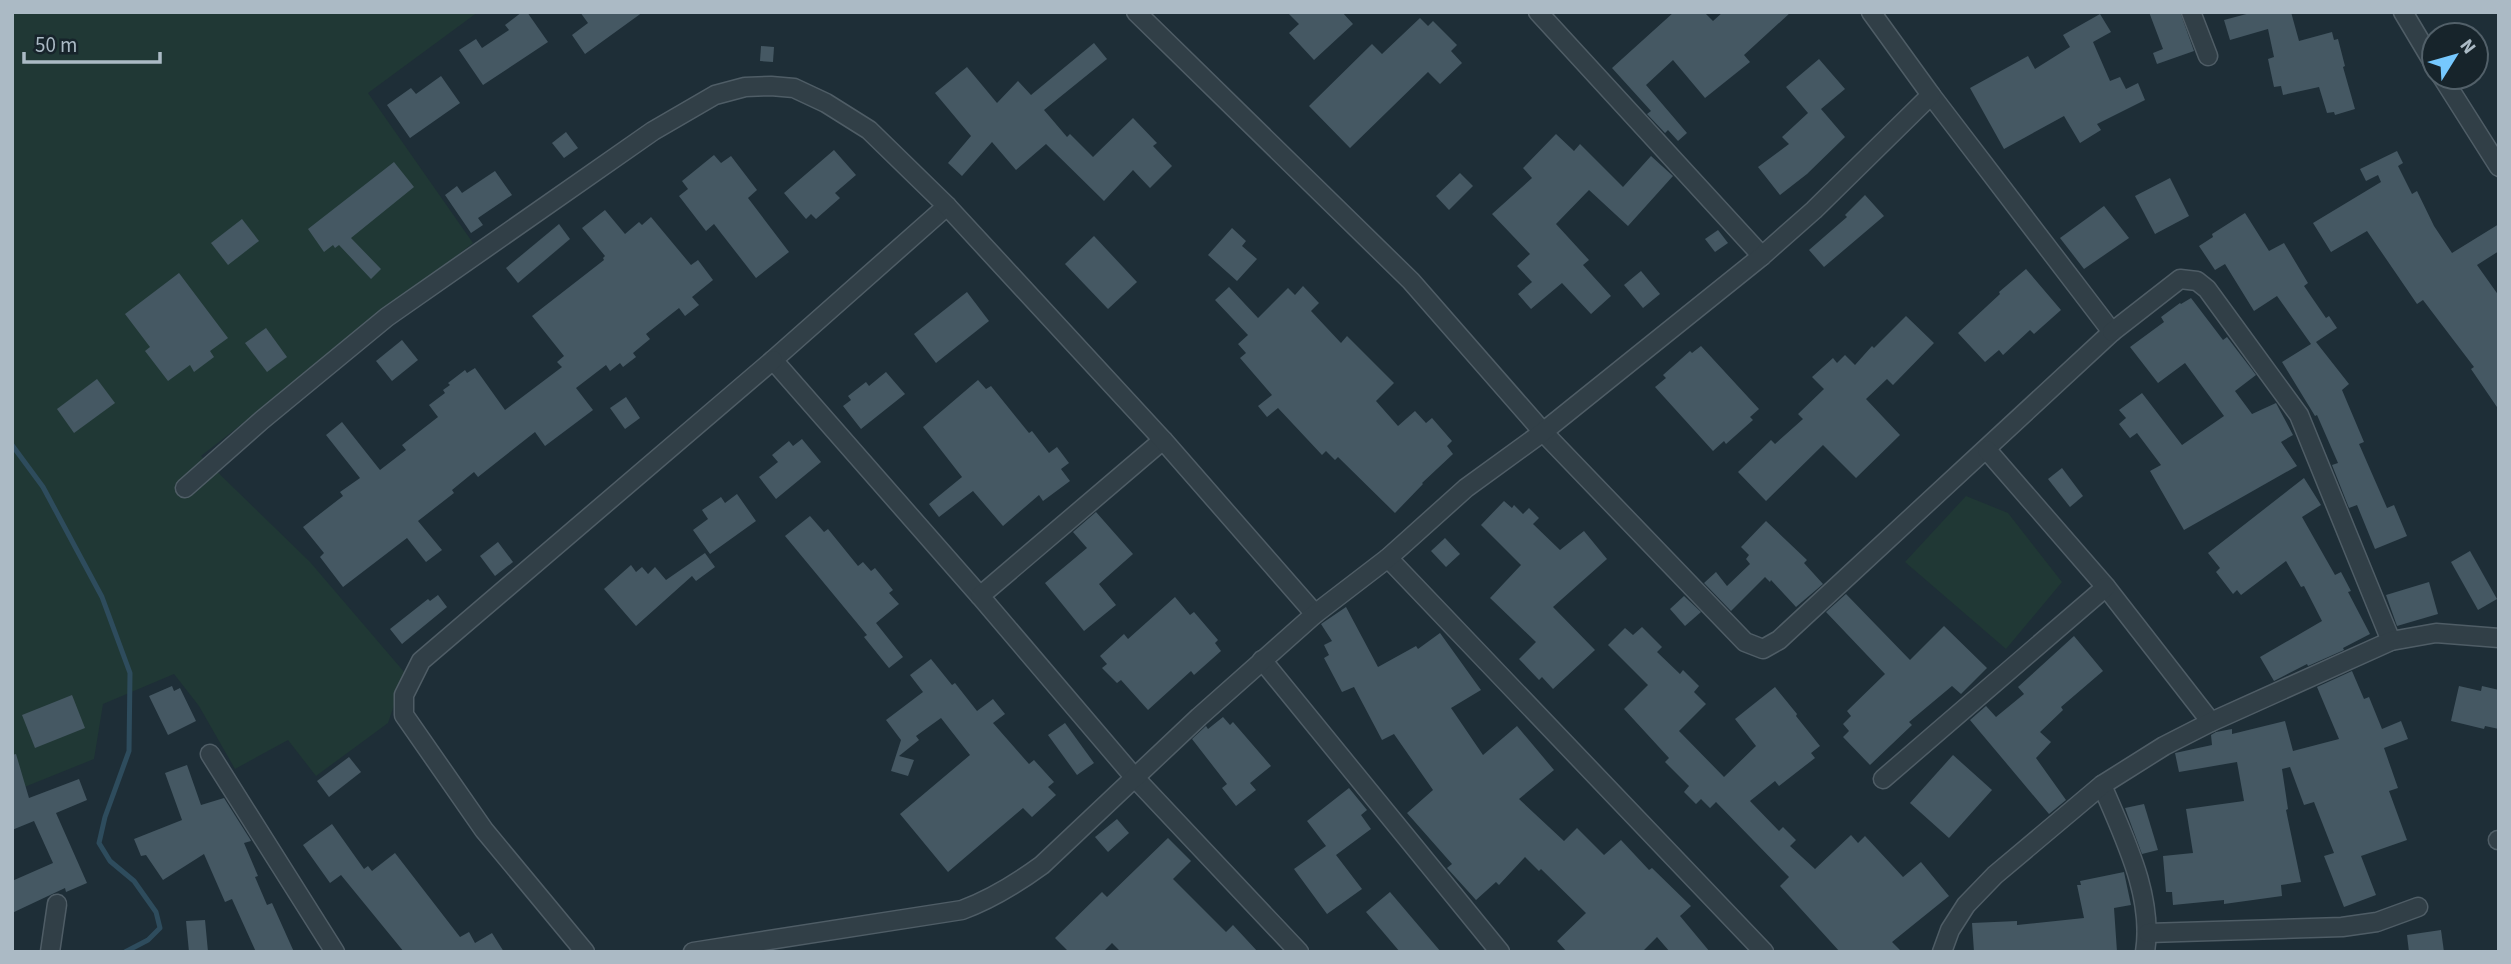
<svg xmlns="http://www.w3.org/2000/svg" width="2511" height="964" font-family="'Source Sans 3',sans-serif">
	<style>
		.green { fill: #203835 }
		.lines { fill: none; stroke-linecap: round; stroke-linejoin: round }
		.stream { stroke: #2e4c5d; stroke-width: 5 }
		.building { fill: #455863 }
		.minor-casing { stroke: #4f5d66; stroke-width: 21 }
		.minor { stroke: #313f47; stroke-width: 18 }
	</style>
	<rect width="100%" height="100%" fill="#1e2e37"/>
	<!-- green -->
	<g class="green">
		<polygon points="12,12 478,12 368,93 473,243 201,456 310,562 405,673 388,723 316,776 288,740 235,769 199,706 174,674 103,704 94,759 12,792"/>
		<polygon points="1966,496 2008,513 2062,582 2006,649 1905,562"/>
	</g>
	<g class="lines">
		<!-- stream -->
		<polyline class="stream" points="12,445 43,487 102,597 130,673 129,751 105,817 99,843 110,861 134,881 156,912 160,928 148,940 125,952"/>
	</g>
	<!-- building -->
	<g class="building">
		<polygon points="522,12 527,12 548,42 483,85 459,50 476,39 482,48 509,30 505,25"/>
		<polygon points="580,12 643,12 585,54 572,35 588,23"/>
		<polygon points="1287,12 1342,12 1353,24 1314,60 1289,33 1299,24"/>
		<polygon points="1674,12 1704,12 1713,21 1723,12 1791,12 1744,55 1750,62 1705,98 1673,60 1646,85 1687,133 1678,141 1668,130 1665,133 1647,114 1651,111 1612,68"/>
		<polygon points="2149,12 2180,12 2194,51 2157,64 2153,53 2163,49"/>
		<polygon points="2254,12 2291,12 2299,41 2332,32 2334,40 2338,39 2345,66 2343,67 2355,109 2335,115 2334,112 2327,113 2319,87 2283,95 2281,86 2274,87 2268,59 2274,57 2268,29 2230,40 2224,20"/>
		<polygon points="2100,14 2111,32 2093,42 2110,81 2120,77 2126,89 2138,83 2145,100 2097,124 2101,130 2080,143 2064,116 2004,149 1970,88 2028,56 2035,69 2070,47 2063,35"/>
		<polygon points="1420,18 1428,26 1433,21 1457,45 1451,51 1462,63 1440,84 1428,72 1350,148 1309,106 1372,44 1382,54"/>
		<polygon points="1094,43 1107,59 1044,110 1067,137 1070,134 1093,157 1133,118 1157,143 1153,146 1172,166 1150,188 1133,170 1104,201 1046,144 1016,170 992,142 962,176 948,163 971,136 935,93 967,67 997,103 1018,81 1031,95"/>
		<polygon points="761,46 774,47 773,62 760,61"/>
		<polygon points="1819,59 1845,89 1821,109 1845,137 1807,174 1780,195 1758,167 1789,144 1782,137 1808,113 1786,87"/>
		<polygon points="441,76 460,103 410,138 387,105 411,88 416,94"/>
		<polygon points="566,132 578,148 564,158 552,143"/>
		<polygon points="1556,134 1574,151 1580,144 1623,187 1651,156 1673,176 1628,226 1589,190 1556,224 1589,260 1583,265 1611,296 1591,314 1562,283 1531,309 1518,294 1532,282 1517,266 1530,254 1492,214 1532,178 1523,168"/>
		<polygon points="834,150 856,175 835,193 840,198 816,219 811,214 806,219 784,193"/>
		<polygon points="2397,151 2403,163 2398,166 2412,194 2417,191 2434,226 2452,253 2499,224 2499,251 2477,265 2499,296 2499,410 2471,369 2474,367 2423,300 2417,304 2367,231 2331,252 2313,223 2381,182 2378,175 2366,181 2360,169"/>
		<polygon points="714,155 721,163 731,156 757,190 748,198 789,252 756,278 714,224 706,231 679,196 688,189 682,181"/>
		<polygon points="394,162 414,187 351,238 381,269 371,279 339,245 335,248 333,245 324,252 308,229"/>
		<polygon points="495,171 512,195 478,218 483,225 471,233 445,195 457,186 462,193"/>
		<polygon points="1460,173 1473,186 1449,210 1436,196"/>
		<polygon points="2170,178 2189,216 2155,234 2135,196"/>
		<polygon points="1865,195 1884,216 1824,267 1809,250 1847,217 1845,215"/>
		<polygon points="2104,206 2129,238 2084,269 2060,238"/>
		<polygon points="605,210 625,234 639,222 642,225 651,217 691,265 698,260 713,280 692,297 699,305 685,316 679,308 646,334 650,339 633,353 636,357 623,367 620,363 610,371 606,365 576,388 593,410 545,446 535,432 478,477 474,472 452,490 454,493 418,521 442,550 426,562 407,538 343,587 320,557 324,553 303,527 343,496 340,492 360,478 326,435 342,422 380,470 406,450 402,445 438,417 429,405 445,393 443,390 450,385 448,383 465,370 467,373 475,368 505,410 562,367 557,362 564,356 532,316 604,260 603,258 605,256 582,228"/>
		<polygon points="2245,213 2269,251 2284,243 2308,283 2304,286 2326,318 2329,316 2337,328 2316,342 2349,384 2342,390 2364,442 2359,444 2387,508 2394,505 2407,536 2375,549 2357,505 2349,508 2332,465 2338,463 2317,415 2315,416 2282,362 2311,344 2277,296 2254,311 2225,264 2215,270 2199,246 2213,237 2212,234"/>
		<polygon points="242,219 259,241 228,265 211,243"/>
		<polygon points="559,224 570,239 518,283 506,268"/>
		<polygon points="1232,228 1246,241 1242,246 1257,259 1237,281 1208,255"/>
		<polygon points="1718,230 1728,243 1715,252 1705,239"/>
		<polygon points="1094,236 1137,282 1108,309 1065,264"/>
		<polygon points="2026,269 2061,310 2034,334 2030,330 2003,355 1999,350 1985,362 1958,333 2000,294 1999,292"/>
		<polygon points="1641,271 1660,294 1643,308 1624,285"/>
		<polygon points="179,273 228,338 210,351 214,357 194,372 190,365 168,381 145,351 150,347 125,314"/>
		<polygon points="1303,286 1319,303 1311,311 1341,343 1347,336 1394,383 1376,401 1398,426 1415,411 1426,423 1432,418 1452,441 1447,446 1453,454 1422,483 1423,484 1395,513 1338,457 1335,460 1326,451 1322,455 1278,408 1267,417 1258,406 1272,395 1240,358 1246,353 1238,344 1248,335 1215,300 1229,287 1258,318 1288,288 1295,295"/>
		<polygon points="967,292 989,321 936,363 914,334"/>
		<polygon points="2191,298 2223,340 2227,337 2256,375 2235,391 2252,414 2276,403 2293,435 2281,442 2297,466 2184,530 2150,471 2161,465 2137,433 2130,438 2119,424 2126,418 2119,410 2142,393 2182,445 2224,416 2185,363 2158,383 2130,347 2164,322 2161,317 2180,303 2181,304"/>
		<polygon points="1906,316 1934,343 1893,385 1887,379 1866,399 1900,435 1856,478 1823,445 1766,501 1738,472 1771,440 1775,444 1803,419 1798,414 1824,389 1812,377 1833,358 1837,363 1845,355 1855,365 1872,346 1874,348"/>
		<polygon points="266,328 287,357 267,372 245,343"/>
		<polygon points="402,340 418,360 392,381 376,361"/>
		<polygon points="1701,346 1759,409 1750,417 1753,420 1726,444 1724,441 1713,451 1655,387 1666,378 1663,375 1690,351 1692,353"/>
		<polygon points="886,372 905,394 861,429 843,406 851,400 848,396 866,382 869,386"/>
		<polygon points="97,379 115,403 74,433 57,409"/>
		<polygon points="978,380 986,389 991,386 1029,433 1032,431 1049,453 1057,447 1069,463 1061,469 1070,481 1043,501 1039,495 1003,526 973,491 939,517 929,504 962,477 923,427"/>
		<polygon points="626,397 640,418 625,429 610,408"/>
		<polygon points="802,439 821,462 776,499 759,477 778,462 772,455 789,441 793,446"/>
		<polygon points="2062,468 2083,496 2070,507 2048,479"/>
		<polygon points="2304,478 2321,505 2302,517 2335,575 2341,572 2351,591 2348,592 2370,634 2343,648 2344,650 2308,666 2307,664 2274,681 2260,657 2322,621 2304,586 2301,587 2286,561 2241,595 2237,590 2233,594 2216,572 2220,568 2208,553"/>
		<polygon points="737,494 756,521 710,554 693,530 708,519 702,510 721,497 725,503"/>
		<polygon points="1504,501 1512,508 1514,505 1523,514 1529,508 1539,518 1533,524 1560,550 1584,531 1607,559 1553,607 1595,650 1553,689 1542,677 1539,680 1519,659 1536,642 1490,598 1521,565 1481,525"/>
		<polygon points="1096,512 1133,554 1099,584 1116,605 1084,631 1045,583 1087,548 1073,532"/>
		<polygon points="810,516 824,532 828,529 858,566 863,562 871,571 875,568 893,590 889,593 899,604 876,623 903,657 889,668 864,637 867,635 785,536"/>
		<polygon points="1766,521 1807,560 1804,563 1823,584 1796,607 1771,580 1770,582 1765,577 1731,611 1704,583 1716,572 1727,586 1750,564 1746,559 1749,555 1741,547"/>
		<polygon points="1445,538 1460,554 1446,567 1431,551"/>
		<polygon points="498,542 513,562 495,576 480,556"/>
		<polygon points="2470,551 2497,599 2478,610 2451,562"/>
		<polygon points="705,553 715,567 696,581 692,576 636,626 604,589 631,565 636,572 642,567 648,574 655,567 666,580"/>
		<polygon points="2429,582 2438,614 2397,626 2386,595"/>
		<polygon points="1846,594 1910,660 1944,626 1987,668 1961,694 1952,686 1909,722 1912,725 1870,765 1843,737 1849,731 1843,724 1851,716 1847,711 1885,674 1826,612"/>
		<polygon points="438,595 447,607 402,644 390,629 428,599 430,601"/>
		<polygon points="1684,596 1701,612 1685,626 1670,609"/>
		<polygon points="1175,597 1190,615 1194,612 1218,640 1215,643 1221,651 1194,675 1191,671 1148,710 1121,680 1117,683 1102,668 1107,664 1100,656 1124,634 1128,639"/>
		<polygon points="1346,607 1378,667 1416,646 1418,649 1440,633 1481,690 1451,708 1483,755 1517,726 1554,770 1519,799 1564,841 1577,828 1604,855 1621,840 1649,870 1652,868 1691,906 1680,916 1710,952 1670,952 1657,937 1642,952 1567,952 1557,941 1586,913 1541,869 1539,871 1525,857 1499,885 1496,882 1476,900 1447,868 1452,864 1407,813 1433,790 1394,734 1382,740 1354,687 1342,692 1324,658 1329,655 1324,645 1332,641 1321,624"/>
		<polygon points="1642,627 1662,647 1657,652 1680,674 1683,670 1699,686 1694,692 1706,704 1679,731 1724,777 1756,746 1735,719 1775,687 1797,714 1796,716 1820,746 1811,753 1815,758 1779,786 1775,781 1750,801 1779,831 1783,827 1796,840 1790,846 1815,869 1851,835 1858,843 1865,836 1903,877 1921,862 1949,896 1892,942 1902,952 1840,952 1780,886 1789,877 1716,802 1710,808 1701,799 1696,804 1684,792 1689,786 1665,762 1669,758 1624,709 1648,685 1608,645 1625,628 1633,635"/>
		<polygon points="2074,636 2103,671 2061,707 2063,710 2040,732 2051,742 2036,758 2066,800 2049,814 1970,720 1986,706 1996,717 2024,694 2018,687"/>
		<polygon points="931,659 952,685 955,683 977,711 993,699 1005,714 993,723 1029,764 1034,760 1054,782 1048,787 1056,795 1032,817 1023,808 948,872 900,814 970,755 941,718 916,736 919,740 899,756 914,760 908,776 891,771 901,740 886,720 923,692 910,675"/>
		<polygon points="2352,671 2364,699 2369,697 2382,729 2401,721 2408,739 2384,748 2398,788 2389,791 2407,840 2361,856 2376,895 2344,907 2324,856 2334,853 2314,802 2304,805 2290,767 2282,769 2288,809 2286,810 2301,882 2281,885 2282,896 2224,904 2224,900 2173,905 2172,892 2166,892 2163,856 2193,853 2186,809 2244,801 2237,762 2179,772 2175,753 2212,745 2211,735 2216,732 2232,729 2232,734 2285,721 2293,751 2339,739 2317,687"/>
		<polygon points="172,686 174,691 180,688 196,721 168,735 149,696"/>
		<polygon points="2459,686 2481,691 2482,686 2499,690 2499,729 2485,726 2484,729 2451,721"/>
		<polygon points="72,695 85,728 35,748 22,715"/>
		<polygon points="1223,717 1230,725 1233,722 1271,766 1250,783 1256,790 1236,806 1222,788 1227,784 1192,739 1206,726 1208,729"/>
		<polygon points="1065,723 1094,763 1077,775 1048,735"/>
		<polygon points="16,754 29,798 79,779 87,800 56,813 87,883 66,892 65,888 12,913 12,881 53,863 34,821 12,830 12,755"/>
		<polygon points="1953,755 1992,790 1949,838 1910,803"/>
		<polygon points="349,757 361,772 329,797 317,781"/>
		<polygon points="187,765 201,805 224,798 250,839 251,841 244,843 258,876 255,877 267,905 272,903 294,952 256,952 232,899 225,902 204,854 163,880 146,855 141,856 134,839 182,820 165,773"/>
		<polygon points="1349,788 1367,810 1361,815 1371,829 1336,855 1362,889 1327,914 1294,869 1326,846 1307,821"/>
		<polygon points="2144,804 2158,850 2142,854 2125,808"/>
		<polygon points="1117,819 1129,833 1108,852 1095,837"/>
		<polygon points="332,824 364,869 368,866 372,871 395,853 460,937 469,932 475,943 492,933 504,952 404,952 341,875 330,883 303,845"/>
		<polygon points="1168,838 1191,861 1173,879 1226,932 1233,925 1258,952 1121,952 1112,943 1103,952 1069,952 1055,938 1102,892 1107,897"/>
		<polygon points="2124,872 2131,905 2114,908 2117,952 1974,952 1972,923 2017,921 2017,925 2084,918 2077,885 2081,885 2080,881"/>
		<polygon points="1390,892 1441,952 1400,952 1366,912"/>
		<polygon points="205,920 208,952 189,952 186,921"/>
		<polygon points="2441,930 2444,952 2409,952 2407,935"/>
	</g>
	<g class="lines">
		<!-- minor casing -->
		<g class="minor-casing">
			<g id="minor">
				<polyline points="1136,12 1411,281 1543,432 1745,642 1763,649 1779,640 2112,332 1931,95"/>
				<polyline points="1538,12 1762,256"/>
				<polyline points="2191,12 2208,56"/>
				<polyline points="2403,12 2434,64"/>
				<polyline points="2442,77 2499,167"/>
				<polyline points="947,206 773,360 980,596"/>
				<polyline points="2112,332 2180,279 2197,281 2207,289 2299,415 2391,641"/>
				<polyline points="1163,440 980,596 1135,778 1299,952"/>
				<polyline points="1987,450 2106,587 2211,722"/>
				<polyline points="185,488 262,420 387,317 653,131 715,95 745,87 771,86 794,88 826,103 869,130 947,206 1163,440 1315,614"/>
				<polyline points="1388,558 1764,952"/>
				<polyline points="1262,660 1500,952"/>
				<polyline points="210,754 335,952"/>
				<polyline points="1883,779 2106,587"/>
				<path d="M2102,785C2123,836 2154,895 2145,952"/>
				<polyline points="2498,840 2499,840"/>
				<polyline points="2148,933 2342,927 2377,922 2418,907"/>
				<polyline points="50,952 57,904"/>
				<polyline points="585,952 484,830 404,715 404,695 421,661 773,360"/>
				<path d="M693,952L962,910C992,899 1016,884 1042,865L1199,717L1315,614L1388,558L1466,488L1543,432L1762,256L1814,210L1931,95L1871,12"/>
				<polyline points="1942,952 1950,930 1966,905 1995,875 2102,785 2164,746 2211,722 2391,641 2436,633 2499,638"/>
			</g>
		</g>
		<!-- minor -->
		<use href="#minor" class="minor"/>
	</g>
	<!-- border -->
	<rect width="2511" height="964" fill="none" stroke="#abbac5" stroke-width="28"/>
	<!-- north arrow -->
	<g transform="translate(2455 56) rotate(53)"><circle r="33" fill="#17242b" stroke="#526069" stroke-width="2"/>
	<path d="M0-5L12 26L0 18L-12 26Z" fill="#76c8fe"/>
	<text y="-10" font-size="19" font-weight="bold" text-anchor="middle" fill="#abbac5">N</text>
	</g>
	<!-- scale -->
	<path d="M24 52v10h136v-10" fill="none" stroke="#abbac5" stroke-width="3.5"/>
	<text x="35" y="52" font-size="21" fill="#abbac5" stroke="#17242b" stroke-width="5" paint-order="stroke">50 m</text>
</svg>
